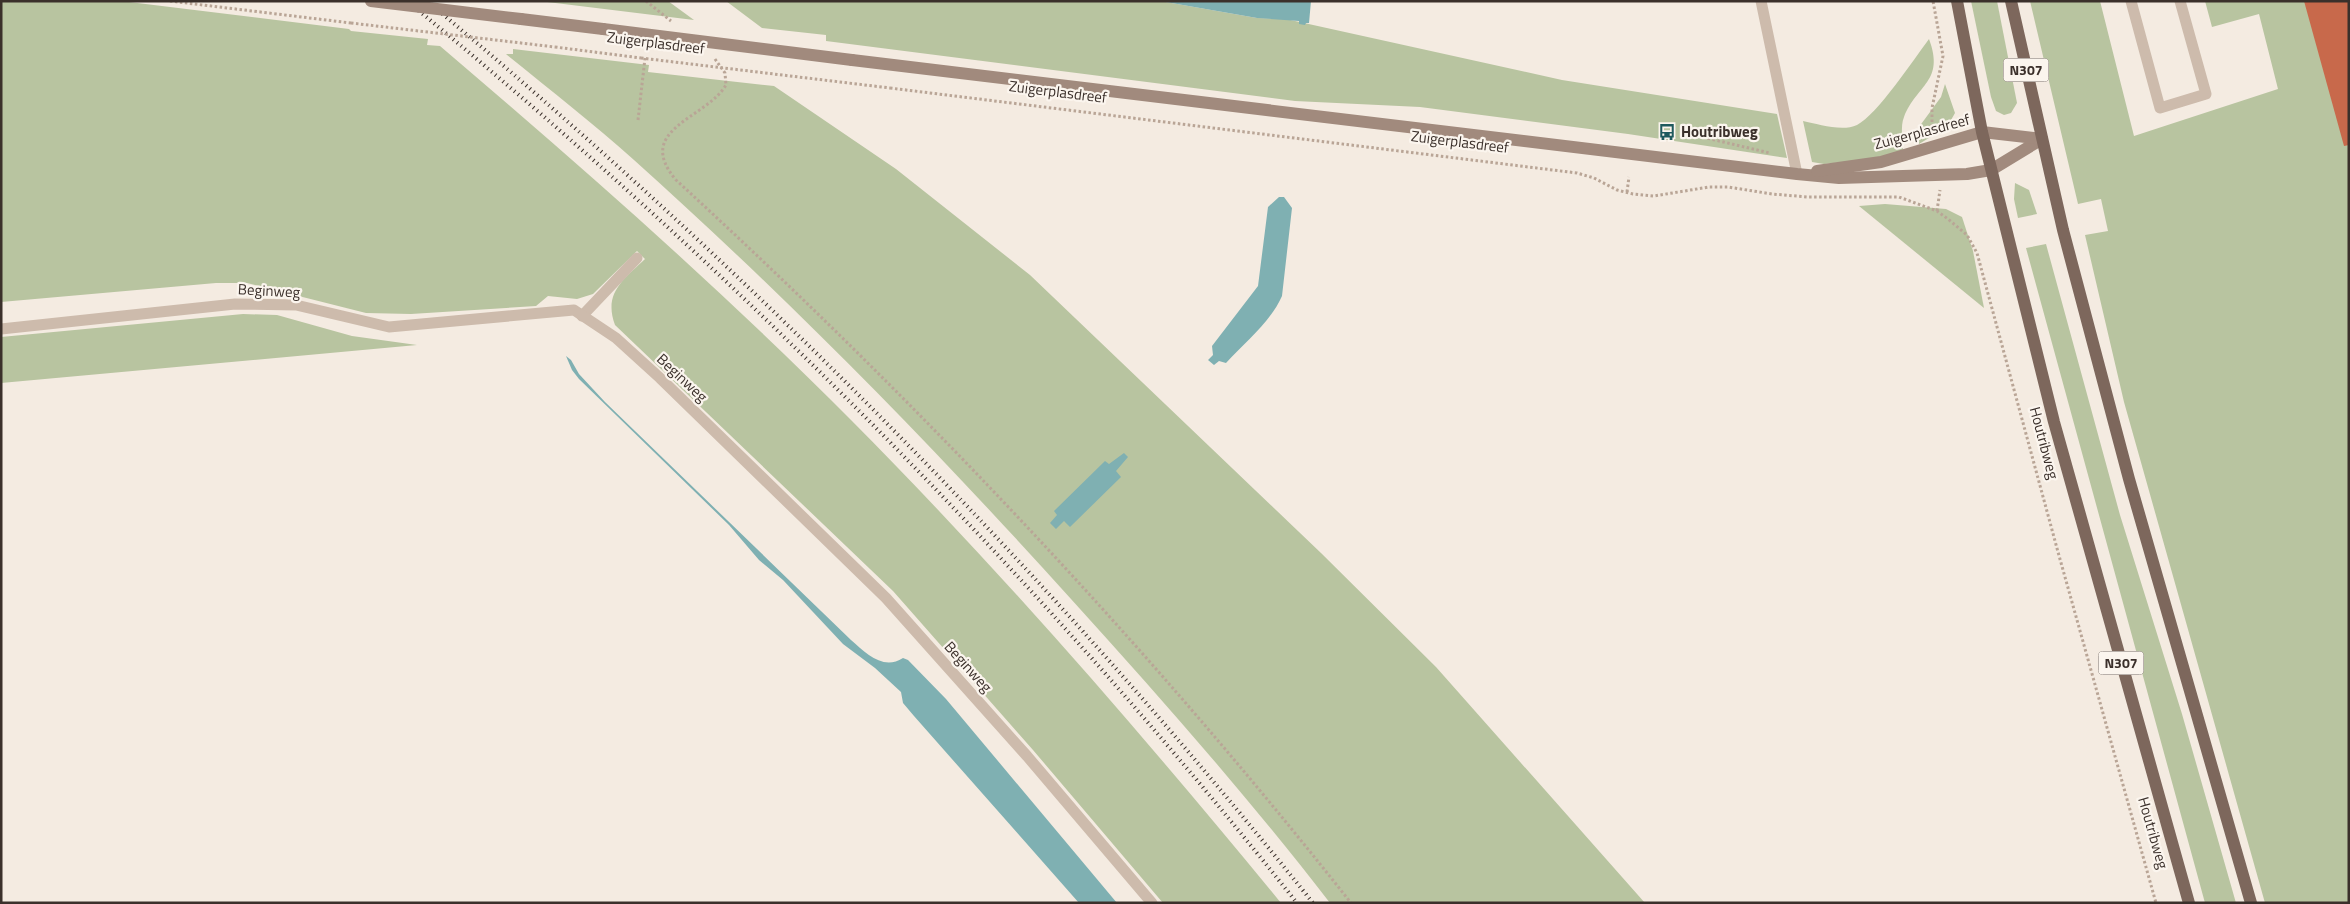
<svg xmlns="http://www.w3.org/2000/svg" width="2350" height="904" font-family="'Titillium Web',sans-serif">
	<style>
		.green { fill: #b8c4a0 }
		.water { fill: #7fb0b2 }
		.building { fill: #c8694b }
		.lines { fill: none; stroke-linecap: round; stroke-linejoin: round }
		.path { stroke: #b9a596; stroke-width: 3; stroke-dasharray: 2.5 2.5; stroke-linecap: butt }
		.service { stroke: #cdbbac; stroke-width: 11 }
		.secondary { stroke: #a18a7d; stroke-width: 12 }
		.primary { stroke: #7d675c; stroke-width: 12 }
		.rail { stroke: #3b302b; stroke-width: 4; stroke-dasharray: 1 4; stroke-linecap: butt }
		.path-bridge { stroke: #b9a596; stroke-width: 3; stroke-dasharray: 2.5 2.5; stroke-linecap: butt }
		.secondary-bridge { stroke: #a18a7d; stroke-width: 12 }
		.labels { text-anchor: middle; stroke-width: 4.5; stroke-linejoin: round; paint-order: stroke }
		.shield { fill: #fbf5ee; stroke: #756b66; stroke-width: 1 }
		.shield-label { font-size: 14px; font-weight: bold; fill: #3b302b }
		.street-label { font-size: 15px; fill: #3b302b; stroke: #fbf5ee }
		.poi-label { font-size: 15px; font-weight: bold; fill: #3b302b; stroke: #fbf5ee; text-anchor: start }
	</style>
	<rect width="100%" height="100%" fill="#f4ebe1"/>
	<!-- green -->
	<g class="green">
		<path d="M1,1H121L349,29L351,31L428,39L427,45L440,46C581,166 721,289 851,420C1003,573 1144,736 1281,903H1163L1033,750L893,591L615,325C603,293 624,279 645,259L637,251L593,294L577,299L548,296L536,306L411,314L366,313L247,283H216L1,302Z"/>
		<polygon points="539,1 668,1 694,20"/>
		<polygon points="726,1 1160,1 1257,18 1286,19 1562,80 1777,114 1787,158 1628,134 1420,107 1295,101 826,41 826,35 762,28"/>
		<polygon points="1971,1 1997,1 2017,103 2011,113 2004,115 1996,111 1991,97"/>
		<polygon points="2030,1 2100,1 2134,136 2278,89 2259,14 2212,27 2205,1 2349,1 2349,903 2265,903 2124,402 2085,235 2108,231 2101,199 2078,204"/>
		<path d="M1929,39C1945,82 1917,84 1904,117C1900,126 1903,142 1903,152L1893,157L1824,164L1812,162L1803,121C1818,124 1842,132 1857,125C1877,115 1914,59 1929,39Z"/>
		<path d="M513,49L649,65L648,72L774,86L896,169L1030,275L1321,553L1436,667L1645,903H1330C1249,798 1160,697 1071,599C933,446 788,298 634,160C593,123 549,89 506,54H513Z"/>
		<polygon points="1945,84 1955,113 1947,127 1919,144 1919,127 1941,97"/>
		<polygon points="2015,183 2029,190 2037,214 2018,218 2014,199"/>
		<polygon points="1885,204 1946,209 1962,217 1973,251 1984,308 1859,206"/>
		<polygon points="2046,244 2120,515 2182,714 2236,903 2205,903 2026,248"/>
		<polygon points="243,314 277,315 352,336 417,345 1,383 1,337"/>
	</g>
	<!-- water -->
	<g class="water">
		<polygon points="1160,1 1311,1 1309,23 1306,23 1305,25 1299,24 1299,21 1257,18"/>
		<path d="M1279,197H1284L1292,208L1282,296C1270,323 1245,342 1226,363L1219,361L1214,365L1208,360L1213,355L1212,346L1258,286L1268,207Z"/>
		<path d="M566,356L571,360L579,374L605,402L851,640C866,653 883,671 903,658L908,660L946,699L1117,903H1079L914,716L903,703L901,692L875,668L843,644L783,580L759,560L729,525L579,379L572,370Z"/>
		<polygon points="1124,453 1128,457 1116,471 1121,477 1070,527 1064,521 1056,529 1050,523 1057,515 1054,511 1105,461 1109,464"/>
	</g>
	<!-- building -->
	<polygon class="building" points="2304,1 2349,1 2349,145 2344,146"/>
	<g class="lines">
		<!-- path -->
		<g class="path">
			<polyline points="170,1 351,23"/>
			<polyline points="646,1 671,21"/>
			<polyline points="555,47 641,58"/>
			<path d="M715,59L725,73L726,85C706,119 633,129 676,180C919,403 1146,643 1351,903"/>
			<polyline points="890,88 1577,173 1594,178 1617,190 1633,194 1654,196 1709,187 1728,187 1772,194 1808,197 1899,197 1937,211 1948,219 1967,235 1977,253 2058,552 2156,903"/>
			<polyline points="638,120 645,58"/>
			<polyline points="1932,132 1932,108 1943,56 1933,1"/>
			<polyline points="1698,136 1770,153"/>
			<polyline points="1627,192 1629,177"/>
			<polyline points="1937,211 1940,190"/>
		</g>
		<!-- service -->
		<g class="service">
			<polyline points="1761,1 1797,174"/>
			<polyline points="2131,1 2160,108 2206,94 2180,1"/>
			<polyline points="582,316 637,258"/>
			<polyline points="1,329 235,304 296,305 389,327 574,310 616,338 660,378 886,598 1027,756 1152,903"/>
		</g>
		<!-- secondary -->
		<g class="secondary">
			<polyline points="521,19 603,29"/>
			<polyline points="852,60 1797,174 1839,178 1967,174 1991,170 2042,139"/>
			<polyline points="1817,171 1881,162 1982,132 2042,139"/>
		</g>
		<!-- primary -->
		<g class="primary">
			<polyline points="1957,1 1982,132 2054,422 2189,903"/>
			<polyline points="2011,1 2063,230 2129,479 2251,903"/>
		</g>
		<!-- rail -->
		<g class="rail">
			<path d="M407,1C734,269 1034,571 1297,903"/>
			<path d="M427,1C752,272 1049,572 1313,903"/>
		</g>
		<!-- path-bridge -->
		<g class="path-bridge">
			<polyline points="351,23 555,47"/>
			<polyline points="641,58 890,88"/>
		</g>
		<!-- secondary-bridge -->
		<g class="secondary-bridge">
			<polyline points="371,1 521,19"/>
			<polyline points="603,29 852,60"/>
		</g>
	</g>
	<!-- icons -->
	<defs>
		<g id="bus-bare" transform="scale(1.35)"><path d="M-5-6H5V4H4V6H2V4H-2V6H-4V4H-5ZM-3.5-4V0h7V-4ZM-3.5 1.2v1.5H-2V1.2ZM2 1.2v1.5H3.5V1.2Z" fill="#1f5a5e" stroke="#fbf5ee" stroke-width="2.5" paint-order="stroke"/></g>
	</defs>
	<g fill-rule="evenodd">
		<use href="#bus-bare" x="1667" y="132"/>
	</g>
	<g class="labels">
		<!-- shield labels -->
		<g class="shield">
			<rect x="2003.5" y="58.5" width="45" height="23" rx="4"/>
			<rect x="2098.5" y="651.5" width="45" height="23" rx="4"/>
		</g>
		<g class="shield-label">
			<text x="2026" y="75">N307</text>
			<text x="2121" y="668">N307</text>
		</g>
		<!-- street labels -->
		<g class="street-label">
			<text transform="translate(656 43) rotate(7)" y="5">Zuigerplasdreef</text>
			<text transform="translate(1058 92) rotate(7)" y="5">Zuigerplasdreef</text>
			<text transform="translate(1922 132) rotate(-15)" y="5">Zuigerplasdreef</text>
			<text transform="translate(1460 142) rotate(7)" y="5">Zuigerplasdreef</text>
			<text transform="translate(269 291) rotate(3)" y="5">Beginweg</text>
			<text transform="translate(682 378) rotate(43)" y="5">Beginweg</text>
			<text transform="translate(2044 443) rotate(75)" y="5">Houtribweg</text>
			<text transform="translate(968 667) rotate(48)" y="5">Beginweg</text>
			<text transform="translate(2153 833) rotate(74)" y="5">Houtribweg</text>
		</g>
		<!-- poi labels -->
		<g class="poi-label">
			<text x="1681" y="137">Houtribweg</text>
		</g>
	</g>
	<!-- border -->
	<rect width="2350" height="904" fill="none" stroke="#3b302b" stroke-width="5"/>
</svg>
